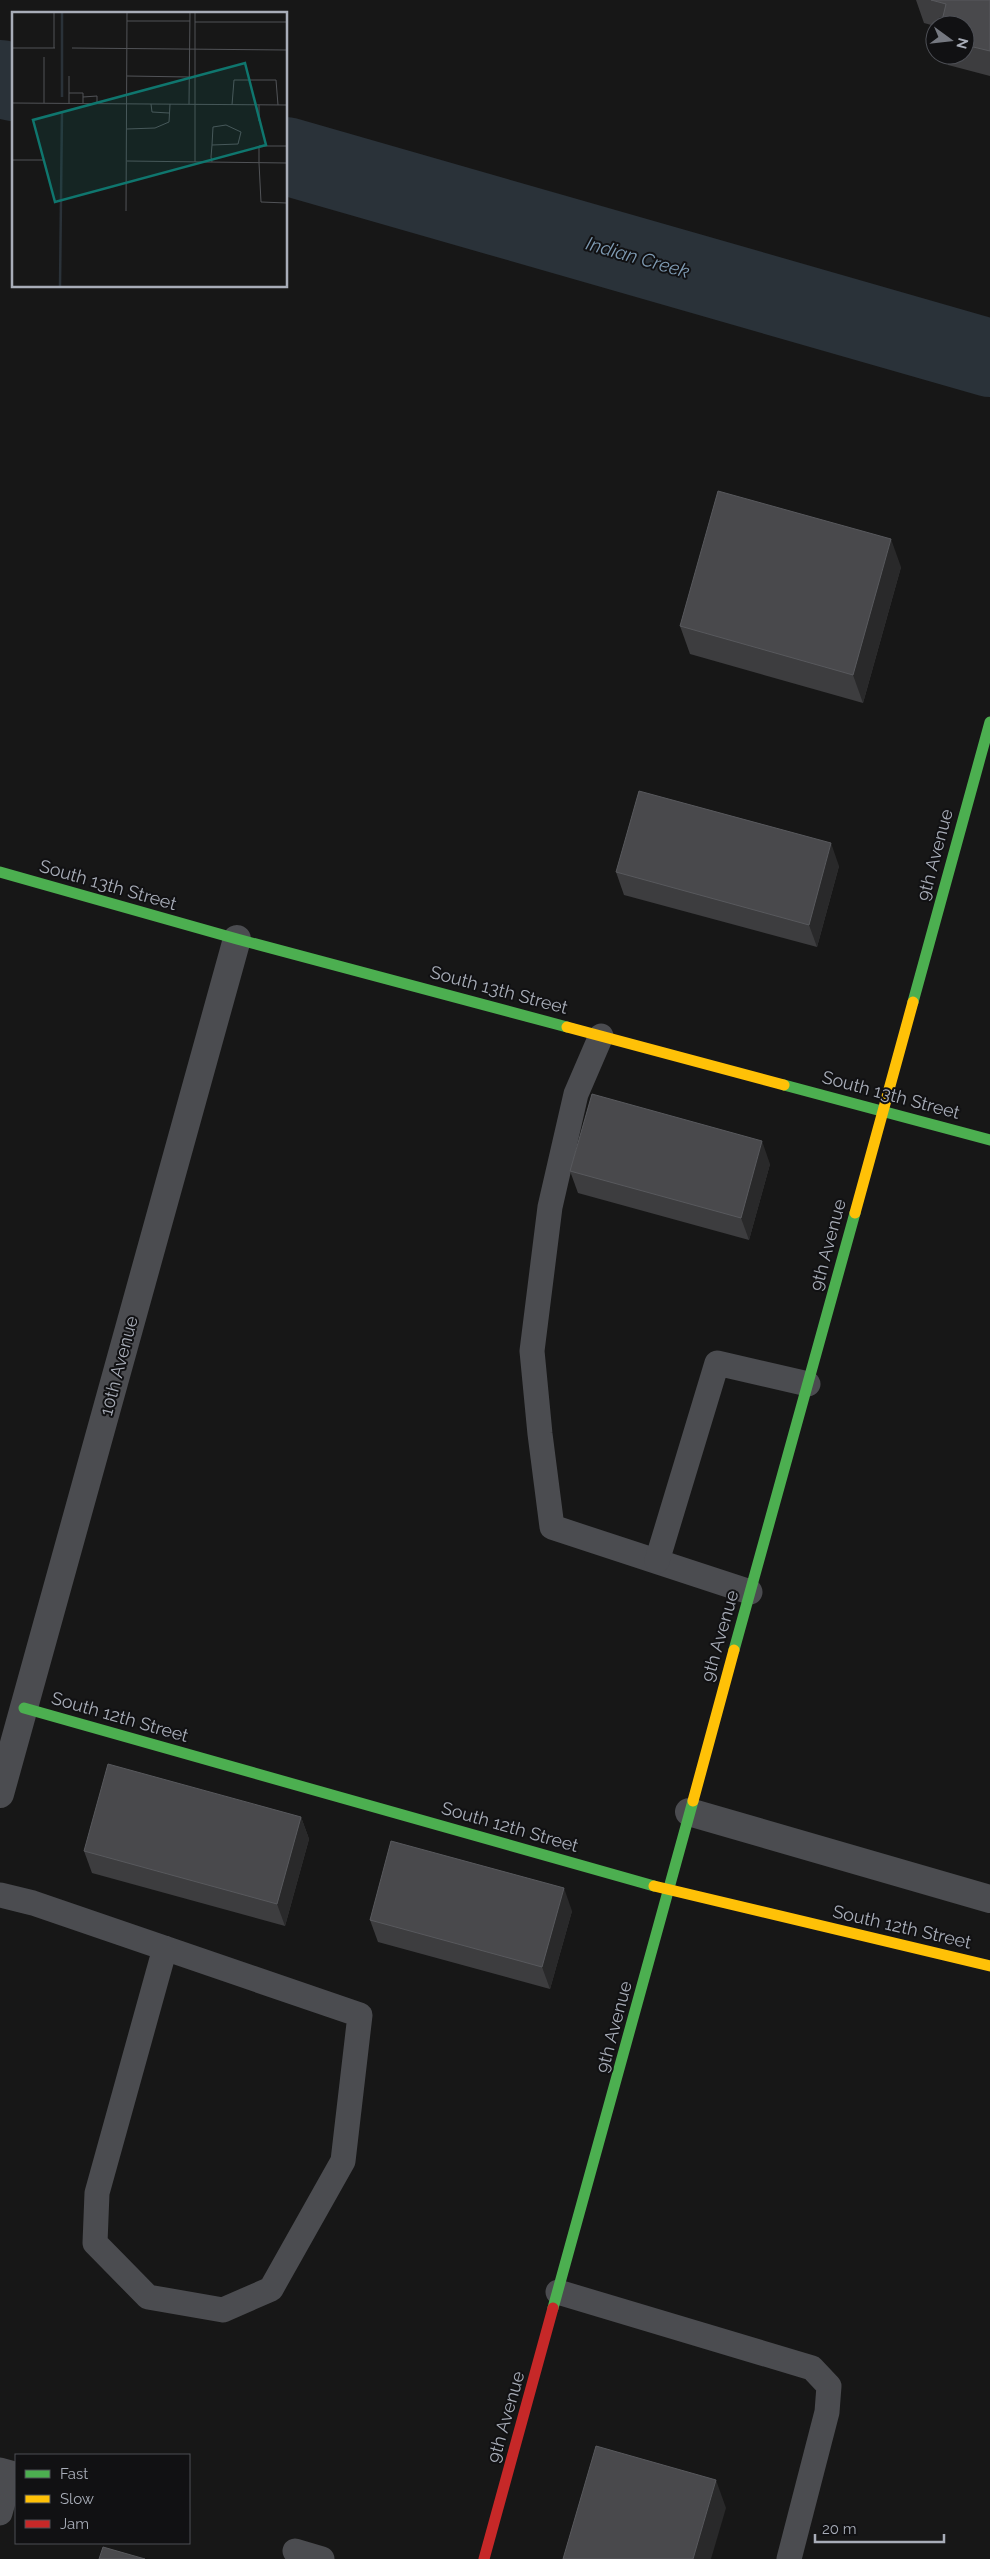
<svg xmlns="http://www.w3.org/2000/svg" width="990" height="2559" font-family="Raleway,sans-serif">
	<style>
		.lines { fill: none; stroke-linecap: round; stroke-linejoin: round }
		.river { stroke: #2a3239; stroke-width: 78 }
		.lane { stroke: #4b4c50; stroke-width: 25 }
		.street { stroke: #4b4c50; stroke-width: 28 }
		.fast { stroke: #4caf50; stroke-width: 11 }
		.slow { stroke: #ffc107; stroke-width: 11 }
		.jam { stroke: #c62828; stroke-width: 11 }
		.wall { fill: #3d3d3f }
		.shaded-wall { fill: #29292a }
		.building { fill: #49494c; stroke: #58595d }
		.labels { text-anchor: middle; stroke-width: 4; stroke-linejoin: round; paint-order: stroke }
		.street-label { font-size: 18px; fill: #a8adb8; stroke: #111113 }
		.water-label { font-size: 19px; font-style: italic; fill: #7f9bb3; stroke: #111113 }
		.inset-river { fill: none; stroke: #2a3239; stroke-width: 2.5 }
		.inset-road { fill: none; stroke: #515357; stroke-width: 1 }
		.view { fill: #0f766e; fill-opacity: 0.15; stroke: #0f766e; stroke-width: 2.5 }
		.inset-edge { fill: none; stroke: #a8adb8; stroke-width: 2.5 }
	</style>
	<rect width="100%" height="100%" fill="#171717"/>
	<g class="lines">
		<!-- river -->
		<g class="river">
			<polyline points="0,79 14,82"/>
			<polyline points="286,156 990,358"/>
		</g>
		<!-- lane -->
		<g class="lane">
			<polyline points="601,1036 576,1094 550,1207 532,1351 540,1434 552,1527 750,1592"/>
			<polyline points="657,1561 717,1363 808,1384"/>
			<polyline points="0,1895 33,1903 360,2015 343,2161 271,2289 223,2310 148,2297 95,2243 97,2193 165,1948"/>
			<polyline points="558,2292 812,2368 829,2386 827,2412 789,2559"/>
			<polyline points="0,2470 11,2473 0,2513"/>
			<polyline points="295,2551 322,2559"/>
		</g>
		<!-- street -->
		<g class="street">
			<polyline points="0,1794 237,939"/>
			<polyline points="689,1812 990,1899"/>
		</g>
		<!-- fast -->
		<g class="fast">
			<polyline points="0,872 237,939 567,1027"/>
			<polyline points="913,1002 990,722"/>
			<polyline points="784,1085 990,1140"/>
			<polyline points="734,1650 855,1213"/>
			<polyline points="24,1708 654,1886"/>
			<polyline points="553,2308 693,1801"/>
		</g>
		<!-- slow -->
		<g class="slow">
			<polyline points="567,1027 784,1085"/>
			<polyline points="855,1213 913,1002"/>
			<polyline points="693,1801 734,1650"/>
			<polyline points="654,1886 990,1966"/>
		</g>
		<!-- jam -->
		<polyline class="jam" points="484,2559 553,2308"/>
	</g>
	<!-- wall -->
	<g class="wall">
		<polygon points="916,0 990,0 990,76 948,65 944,55 965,55 965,25 935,25 935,26 924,23"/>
		<polygon points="901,567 863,703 690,654 680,626"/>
		<polygon points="839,866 817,947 624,895 616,872"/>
		<polygon points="770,1164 749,1240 578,1193 570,1171"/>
		<polygon points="301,1817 309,1839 285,1926 92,1873 84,1851"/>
		<polygon points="572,1911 550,1989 378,1942 370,1920"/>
	</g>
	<!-- shaded-wall -->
	<g class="shaded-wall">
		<polygon points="891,539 901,567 863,703 853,675"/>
		<polygon points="831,843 839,866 817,947 809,925"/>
		<polygon points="762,1141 770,1164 749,1240 741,1218"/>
		<polygon points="301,1817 309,1839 285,1926 277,1904"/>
		<polygon points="564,1888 572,1911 550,1989 542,1967"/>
		<polygon points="716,2480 726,2508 711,2559 693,2559"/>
	</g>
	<!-- building -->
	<g class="building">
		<polygon points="931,0 990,0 990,51 965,45 965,25 941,25 946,4"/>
		<polygon points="718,491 891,539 853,675 680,626"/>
		<polygon points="639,791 831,843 809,925 616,872"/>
		<polygon points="592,1094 762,1141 741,1218 570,1171"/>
		<polygon points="108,1764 301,1817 277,1904 84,1851"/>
		<polygon points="391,1841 564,1888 542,1967 370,1920"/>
		<polygon points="596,2446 716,2480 693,2559 563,2559"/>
		<polygon points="103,2547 145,2559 99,2559"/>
	</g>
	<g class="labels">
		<!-- street labels -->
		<g class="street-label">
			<text transform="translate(935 855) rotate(-75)" y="6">9th Avenue</text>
			<text transform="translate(108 885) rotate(16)" y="6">South 13th Street</text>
			<text transform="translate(499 990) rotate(15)" y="6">South 13th Street</text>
			<text transform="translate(891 1095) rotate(15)" y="6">South 13th Street</text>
			<text transform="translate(828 1245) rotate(-75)" y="6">9th Avenue</text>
			<text transform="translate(119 1366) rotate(-75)" y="6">10th Avenue</text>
			<text transform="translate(720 1636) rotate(-74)" y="6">9th Avenue</text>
			<text transform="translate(120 1717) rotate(16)" y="6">South 12th Street</text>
			<text transform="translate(510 1827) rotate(16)" y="6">South 12th Street</text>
			<text transform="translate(902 1927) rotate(13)" y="6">South 12th Street</text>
			<text transform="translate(614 2027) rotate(-75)" y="6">9th Avenue</text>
			<text transform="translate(506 2417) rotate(-74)" y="6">9th Avenue</text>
		</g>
		<!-- water labels -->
		<g class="water-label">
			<text transform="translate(638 257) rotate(16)" y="7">Indian Creek</text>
		</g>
	</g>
	<!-- overview -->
	<g transform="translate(12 12)">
		<rect width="275" height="275" fill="#171717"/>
		<path class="inset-river" d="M50,85V0M48,275L50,99"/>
		<path class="inset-road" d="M183,0V150M115,9H178M183,10H275M0,36H43M42,36V0M60,36L275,38M32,45V91M115,64L178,65M57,81H71V92M71,85L85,84V92M0,91L275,93M57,92V64M139,92L140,100L157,101M177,92L178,0M220,93L222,68H264L266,93M247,109V93M115,117L143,116L157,110L158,92M275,134H247V151L249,190L275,191M0,148H31M115,149L275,151M200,150L199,145L200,133L201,115L214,113L229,120L226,132L200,133M114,199L115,0"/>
		<path class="view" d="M233,51L254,133L43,190L21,108Z"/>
		<rect width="275" height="275" class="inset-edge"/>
	</g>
	<!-- legend -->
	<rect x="15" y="2454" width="175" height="90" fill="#111113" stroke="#4d4f55"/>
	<rect x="25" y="2470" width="25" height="8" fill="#4caf50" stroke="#4d4f55"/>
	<text x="60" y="2479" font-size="15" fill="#a8adb8">Fast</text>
	<rect x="25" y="2495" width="25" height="8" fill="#ffc107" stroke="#4d4f55"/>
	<text x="60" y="2504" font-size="15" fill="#a8adb8">Slow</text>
	<rect x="25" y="2520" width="25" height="8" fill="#c62828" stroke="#4d4f55"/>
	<text x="60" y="2529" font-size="15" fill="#a8adb8">Jam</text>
	<!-- north arrow -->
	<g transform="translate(950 40) rotate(105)"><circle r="24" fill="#111113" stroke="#4d4f55"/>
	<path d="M0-4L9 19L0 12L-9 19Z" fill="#757880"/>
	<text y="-8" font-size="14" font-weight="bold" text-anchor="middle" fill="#a8adb8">N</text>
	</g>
	<!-- scale -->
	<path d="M815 2534v8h129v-8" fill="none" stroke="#a8adb8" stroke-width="2.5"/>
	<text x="822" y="2534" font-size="15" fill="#a8adb8" stroke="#111113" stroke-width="4" paint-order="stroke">20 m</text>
</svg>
